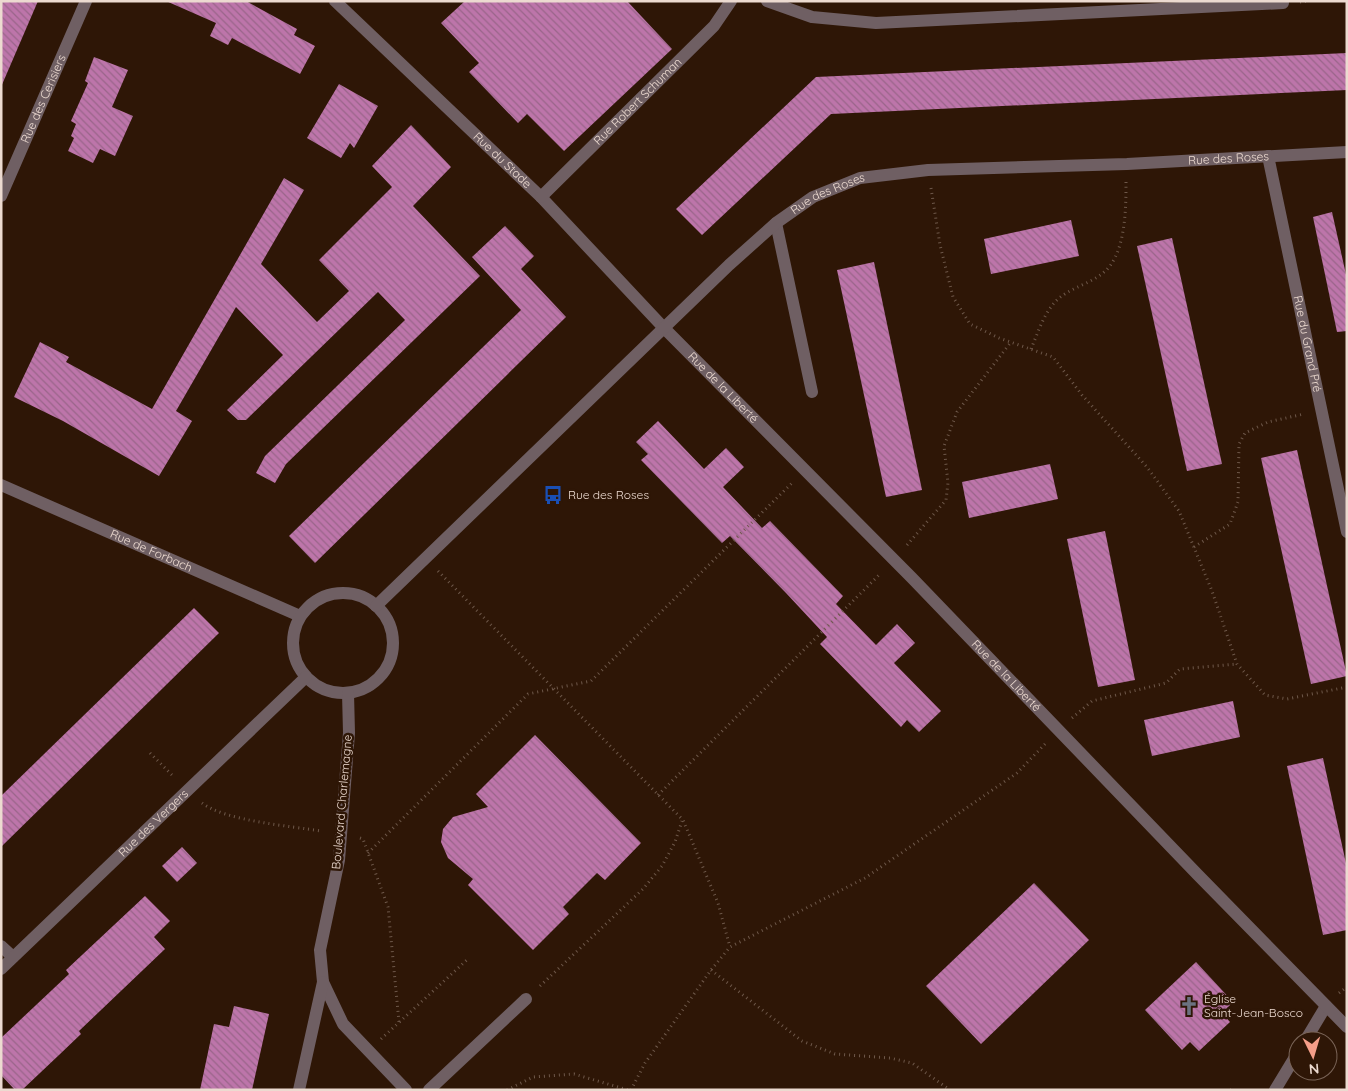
<svg xmlns="http://www.w3.org/2000/svg" width="1348" height="1091" font-family="Quicksand,sans-serif">
	<style>
		.building { fill: url(#building-back-hatch) }
		.lines { fill: none; stroke-linecap: round; stroke-linejoin: round }
		.path { stroke: #6e584a; stroke-width: 3; stroke-dasharray: 1 4; stroke-linecap: butt }
		.lane { stroke: #6f5f63; stroke-width: 12 }
		.street { stroke: #6f5f63; stroke-width: 12 }
		.labels { text-anchor: middle; stroke-width: 5; stroke-linejoin: round; paint-order: stroke }
		.street-label { font-size: 12px; fill: #ecdad0; stroke: #2e1606 }
		.poi-label { font-size: 12px; fill: #ecdad0; stroke: #2e1606; text-anchor: start }
	</style>
	<defs>
		<pattern id="building-back-hatch" width="6" height="6" patternUnits="userSpaceOnUse" patternTransform="scale(1.25)"><rect width="6" height="6" fill="#bd75aa"/><path d="M-1 5l2 2M0 0l6 6M5-1l2 2" fill="none" stroke="#9a658a"/></pattern>
	</defs>
	<rect width="100%" height="100%" fill="#2e1606"/>
	<!-- building -->
	<g class="building">
		<polygon points="1,1 38,1 1,87"/>
		<polygon points="166,1 246,1 297,29 294,35 315,46 300,74 232,38 228,45 210,36 216,23"/>
		<polygon points="465,1 627,1 672,49 564,151 527,114 518,123 469,72 479,63 441,23"/>
		<polygon points="1347,53 1347,90 831,114 702,235 676,209 816,77"/>
		<polygon points="94,57 128,70 112,107 133,116 115,156 100,149 93,163 68,151 74,138 71,136 76,124 71,121 88,83 85,81"/>
		<polygon points="339,84 378,106 354,148 350,143 341,158 307,138"/>
		<polygon points="411,125 451,167 413,206 480,276 286,464 275,483 256,473 265,456 405,320 378,292 246,420 238,420 227,410 283,355 236,307 176,411 192,421 159,476 63,421 14,397 40,342 69,357 66,362 152,409 284,178 304,190 261,264 317,322 349,291 319,260 392,187 372,166"/>
		<polygon points="1332,212 1347,279 1347,331 1337,332 1313,217"/>
		<polygon points="1071,220 1079,256 991,274 984,239"/>
		<polygon points="505,226 534,256 521,269 566,317 315,563 289,536 521,310 472,257"/>
		<polygon points="1172,238 1222,464 1187,471 1137,246"/>
		<polygon points="874,262 922,490 886,497 837,270"/>
		<polygon points="658,421 704,469 726,448 744,467 723,487 762,528 770,521 843,596 836,604 876,645 897,624 915,643 894,663 941,711 919,732 907,720 901,727 820,644 827,637 786,593 730,536 722,543 641,460 648,454 636,442"/>
		<polygon points="1297,450 1347,676 1311,684 1261,458"/>
		<polygon points="1050,464 1058,499 969,518 962,482"/>
		<polygon points="1105,531 1135,680 1098,687 1067,539"/>
		<polygon points="194,608 219,633 1,847 1,796"/>
		<polygon points="1233,701 1240,737 1152,756 1144,720"/>
		<polygon points="535,735 641,843 605,880 597,873 563,907 569,914 533,950 468,885 473,879 448,858 441,842 443,829 453,817 488,807 476,794"/>
		<polygon points="1323,758 1347,868 1347,930 1323,935 1287,766"/>
		<polygon points="182,847 197,863 177,882 162,866"/>
		<polygon points="1034,883 1089,940 981,1044 926,986"/>
		<polygon points="145,896 170,921 154,937 165,949 79,1031 81,1034 59,1055 22,1090 15,1090 1,1075 1,1038 69,974 66,970"/>
		<polygon points="1196,962 1233,1002 1222,1013 1230,1022 1199,1051 1190,1042 1182,1050 1145,1010"/>
		<polygon points="234,1006 269,1014 252,1090 200,1090 214,1024 229,1027"/>
	</g>
	<g class="lines">
		<!-- path -->
		<g class="path">
			<polyline points="1300,2 1309,1"/>
			<polyline points="931,188 940,245 953,297 970,324 999,338 1053,357 1082,395 1147,467 1179,511 1212,591 1237,664 1265,695 1287,699 1347,687"/>
			<path d="M1031,349C1037,335 1042,319 1051,307C1063,289 1087,286 1103,273C1126,255 1126,208 1126,182"/>
			<polyline points="907,545 946,500 948,483 944,446 957,412 1011,342"/>
			<polyline points="1194,547 1230,524 1238,502 1239,444 1245,433 1268,422 1304,414"/>
			<polyline points="438,571 683,820 718,903 730,947"/>
			<polyline points="1072,718 1092,701 1166,683 1180,669 1237,664"/>
			<polyline points="150,753 174,777"/>
			<polyline points="658,795 881,573"/>
			<path d="M202,803C225,821 291,826 321,831"/>
			<polyline points="360,838 363,839 388,907 399,1022"/>
			<polyline points="368,853 528,694 591,681 792,483"/>
			<polyline points="711,970 802,1041 835,1054 890,1058 912,1063 950,1090"/>
			<polyline points="540,986 643,889 662,866 675,842 682,821"/>
			<polyline points="1339,993 1347,987"/>
			<polyline points="381,1039 469,958"/>
			<polyline points="507,1090 533,1077 574,1074 628,1090"/>
			<polyline points="631,1090 645,1063 711,970 730,947 865,878 1017,773 1046,743"/>
			<polyline points="1230,1090 1234,1090"/>
		</g>
		<!-- lane -->
		<g class="lane">
			<polyline points="767,1 812,17 876,23 1283,3"/>
			<polyline points="776,223 812,392"/>
			<polyline points="1305,1041 1326,1006"/>
			<polyline points="429,1090 526,999"/>
			<polyline points="1275,1090 1298,1052"/>
		</g>
		<!-- street -->
		<g class="street">
			<path id="s1" d="M335,1L541,197L663,327L912,578L1198,875L1347,1027"/>
			<path id="s2" d="M1268,156L1347,532"/>
			<path id="s3" d="M1,196L86,1"/>
			<path id="s4" d="M541,197L714,26L731,1"/>
			<path id="s5" d="M1,485L300,616"/>
			<circle cx="343" cy="643" r="50"/>
			<path id="s6" d="M376,606L729,265L776,223L813,197L860,178L928,170L1127,164L1347,152"/>
			<polyline points="348,693 349,733 339,860 320,950 323,982 343,1024 406,1090"/>
			<polyline points="1,946 13,957"/>
			<path id="s7" d="M1,969L306,677"/>
			<polyline points="299,1090 323,982"/>
		</g>
	</g>
	<!-- icons -->
	<defs>
		<g id="bus-bare" transform="scale(1.5)"><path d="M-5-6H5V4H4V6H2V4H-2V6H-4V4H-5ZM-3.5-4V0h7V-4ZM-3.5 1.2v1.5H-2V1.2ZM2 1.2v1.5H3.5V1.2Z" fill="#1a4fb4" stroke="#2e1606" stroke-width="2.5" paint-order="stroke"/></g>
		<g id="church-bare" transform="scale(1.5)"><path d="M-1.2-6h2.4v3.5h3.3v2.4h-3.3V6h-2.4V-.1h-3.3v-2.4h3.3Z" fill="#6b7280" stroke="#2e1606" stroke-width="2.5" paint-order="stroke"/></g>
	</defs>
	<g fill-rule="evenodd">
		<use href="#bus-bare" x="553" y="495"/>
		<use href="#church-bare" x="1189" y="1006"/>
	</g>
	<g class="labels">
		<!-- street labels -->
		<g class="street-label">
			<text dy="4" stroke="none"><textPath href="#s3" startOffset="106">Rue des Cerisiers</textPath></text>
			<text dy="4" stroke="none"><textPath href="#s4" startOffset="136">Rue Robert Schuman</textPath></text>
			<text dy="4" stroke="none"><textPath href="#s6" startOffset="1019">Rue des Roses</textPath></text>
			<text dy="4" stroke="none"><textPath href="#s1" startOffset="231">Rue du Stade</textPath></text>
			<text dy="4" stroke="none"><textPath href="#s6" startOffset="614">Rue des Roses</textPath></text>
			<text dy="4" stroke="none"><textPath href="#s2" startOffset="192">Rue du Grand Pré</textPath></text>
			<text dy="4" stroke="none"><textPath href="#s1" startOffset="548">Rue de la Liberté</textPath></text>
			<text dy="4" stroke="none"><textPath href="#s5" startOffset="164">Rue de Forbach</textPath></text>
			<text dy="4" stroke="none"><textPath href="#s1" startOffset="952">Rue de la Liberté</textPath></text>
			<text transform="translate(342 802) rotate(-85)" y="4">Boulevard Charlemagne</text>
			<text dy="4" stroke="none"><textPath href="#s7" startOffset="211">Rue des Vergers</textPath></text>
		</g>
		<!-- poi labels -->
		<g class="poi-label">
			<text x="568" y="499">Rue des Roses</text>
			<text x="1204" y="1003">Église<tspan x="1204" dy="14">Saint-Jean-Bosco</tspan></text>
		</g>
	</g>
	<!-- border -->
	<rect width="1348" height="1091" fill="none" stroke="#ecdad0" stroke-width="5"/>
	<!-- north arrow -->
	<g transform="translate(1313 1056) rotate(175)"><circle r="24" fill="#2e1606" stroke="#7a6457"/>
	<path d="M0-4L9 19L0 12L-9 19Z" fill="#f49e89"/>
	<text y="-8" font-size="14" font-weight="bold" text-anchor="middle" fill="#ecdad0">N</text>
	</g>
</svg>
